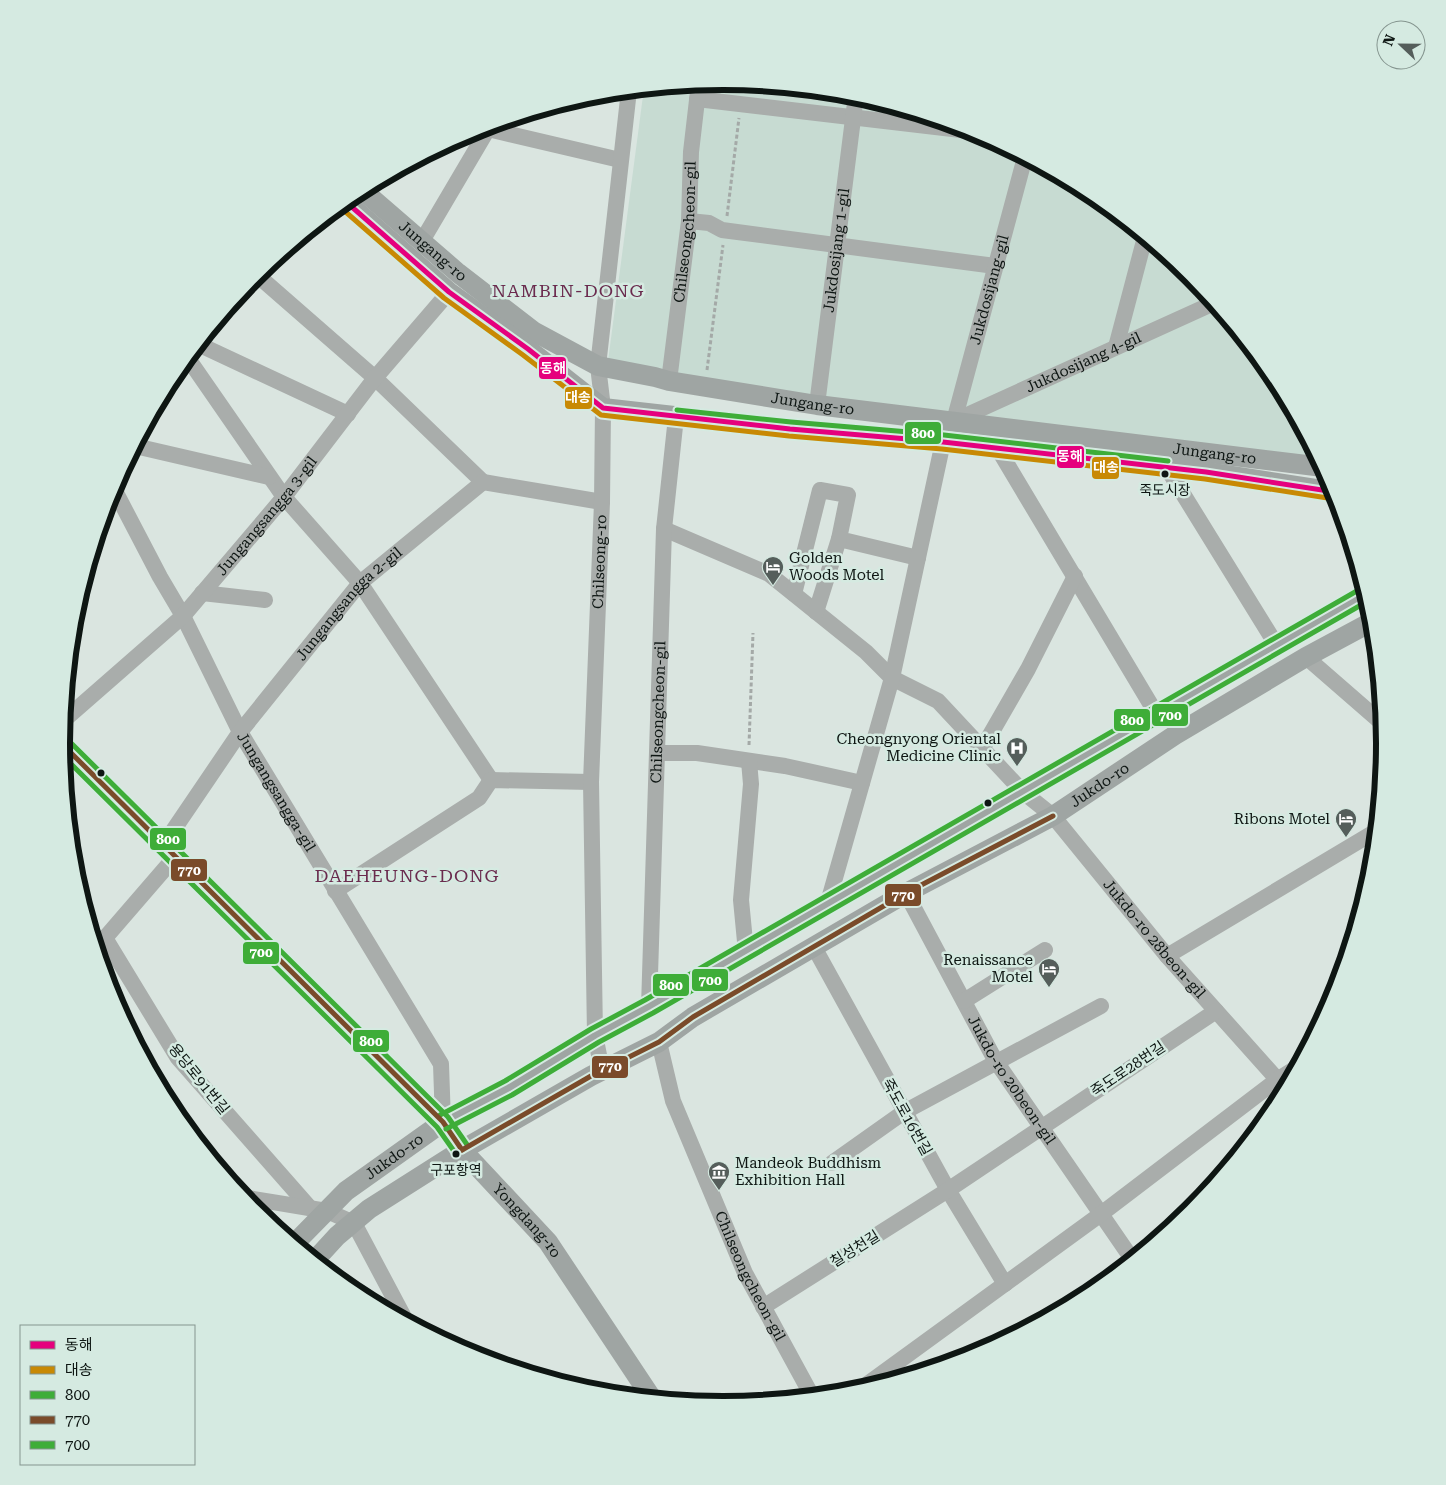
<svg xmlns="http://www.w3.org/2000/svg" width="1446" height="1485" font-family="'Roboto Serif','Noto Sans KR',serif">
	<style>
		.built { fill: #c7dbd2 }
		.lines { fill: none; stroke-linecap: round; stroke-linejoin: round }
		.path { stroke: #a4a9a7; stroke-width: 3; stroke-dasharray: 4 2.5; stroke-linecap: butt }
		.minor { stroke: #a9adab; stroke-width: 16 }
		.major { stroke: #9fa5a3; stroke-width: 20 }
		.bus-1-casing { stroke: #d5eae1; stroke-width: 9 }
		.bus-2-casing { stroke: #d5eae1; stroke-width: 9 }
		.bus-3-casing { stroke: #d5eae1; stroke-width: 9 }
		.bus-4-casing { stroke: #d5eae1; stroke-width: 9 }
		.bus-5-casing { stroke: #d5eae1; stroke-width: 9 }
		.bus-1 { stroke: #e5007d; stroke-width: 5 }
		.bus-2 { stroke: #c88904; stroke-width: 5 }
		.bus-3 { stroke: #3ead38; stroke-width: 5 }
		.bus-4 { stroke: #7a4b2a; stroke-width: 5 }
		.bus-5 { stroke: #3ead38; stroke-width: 5 }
		.bus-dot { fill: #0e1613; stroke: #d5eae1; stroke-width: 2 }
		.labels { text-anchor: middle; stroke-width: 5; stroke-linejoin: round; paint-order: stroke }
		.bus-label { font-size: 14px; fill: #0e1613; stroke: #d5eae1 }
		.street-label { font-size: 15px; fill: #0e1613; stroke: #d5eae1 }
		.poi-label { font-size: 15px; fill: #0e1613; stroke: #d5eae1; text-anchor: end }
		.quarter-label { font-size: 18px; letter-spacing: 1px; fill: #6a2b4e; stroke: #d5eae1 }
		.rim { fill: none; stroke: #0e1613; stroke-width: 6 }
		.line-badge { stroke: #d5eae1; stroke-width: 2 }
		.badge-label { font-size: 14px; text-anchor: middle; font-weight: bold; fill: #fff }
	</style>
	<rect width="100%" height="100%" fill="#dae5e0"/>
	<!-- built -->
	<polygon class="built" points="723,81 852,94 977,131 1091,192 1191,275 1273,375 1319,460 971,424 608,361 644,88"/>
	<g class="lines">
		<!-- path -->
		<g class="path">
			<polyline points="727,216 739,118"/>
			<polyline points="707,370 723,245"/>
			<polyline points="749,745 753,633"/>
		</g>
		<!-- minor -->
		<g class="minor">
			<polyline points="697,99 978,132"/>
			<polyline points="485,127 488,129 620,160"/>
			<polyline points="689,221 709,223 722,230 995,266"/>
			<polyline points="422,241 488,129 489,125"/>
			<polyline points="256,274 375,378 483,482"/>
			<polyline points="198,344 348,414"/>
			<polyline points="1116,347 1145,237"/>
			<polyline points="187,357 284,497 360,583 491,780"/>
			<path id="s1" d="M669,381L689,221L691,152L699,83"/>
			<path id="s2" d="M817,405L856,95"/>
			<path id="s3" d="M954,421L1214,303"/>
			<path id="s4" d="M954,421L1025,157"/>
			<polyline points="135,446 269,477"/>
			<polyline points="998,449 1157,715"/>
			<polyline points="1167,468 1277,646"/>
			<path id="s5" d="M113,487L160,577L183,616L240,732L441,1064L443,1122"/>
			<path id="s6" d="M664,529L769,574L866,652L892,678L938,701L1023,792L1053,816L1167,956L1285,1088"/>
			<polyline points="202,593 265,600"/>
			<polyline points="794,594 820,490 848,495 839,539 918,558"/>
			<polyline points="816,612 839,539"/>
			<polyline points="1306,657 1383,724"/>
			<path id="s7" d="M63,721L183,616L284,497L375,378L449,292"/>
			<polyline points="982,749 1028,669 1075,576"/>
			<polyline points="657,753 697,753 785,766 862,783"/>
			<path id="s8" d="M164,844L240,732L360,583L483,482L602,502"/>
			<polyline points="335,891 479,798 491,780 591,782"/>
			<path id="s9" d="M906,893L995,1060L1132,1259"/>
			<polyline points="827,906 892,678 943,442"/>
			<polyline points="105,938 178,1058 310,1208"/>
			<polyline points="814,947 948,1190 1005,1284"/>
			<polyline points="746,952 741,900 751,784 749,761"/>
			<polyline points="1167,956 1376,831"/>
			<polyline points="100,957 105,938 175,857"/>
			<polyline points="964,1001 1045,950"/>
			<path id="s10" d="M649,1007L664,529L676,417"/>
			<path id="s11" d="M659,1042L673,1101L745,1273L812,1396"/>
			<path id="s12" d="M602,1070L595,1035L591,782L602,502L603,408L598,366L629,90"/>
			<polyline points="832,1163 904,1112 1101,1006"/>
			<polyline points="246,1200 248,1198 327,1211 354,1223 405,1319"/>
			<polyline points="763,1307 948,1190 1216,1011"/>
			<polyline points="862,1388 1101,1214 1277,1080 1296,1068"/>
		</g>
		<!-- major -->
		<g class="major">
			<path id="s13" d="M361,189L458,273L533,331L598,366L655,377L669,381L817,405L1323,467"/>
			<polyline points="345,201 449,292 528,349 603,408 790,429 943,442 1206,472 1335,492"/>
			<path id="s14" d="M61,743L443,1122L462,1150L548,1242L651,1397"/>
			<path id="s15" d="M295,1243L346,1191L443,1122L509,1088L595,1035L649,1007L1366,594"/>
			<path id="s16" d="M315,1260L337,1236L369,1209L462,1150L591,1076L659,1042L693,1017L906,893L1053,816L1175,735L1306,657L1373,621"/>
		</g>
		<!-- bus-1 casing -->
		<g class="bus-1-casing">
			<polyline id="bus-1" points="345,201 449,292 528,349 603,408 790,429 943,442 1206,472 1335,492"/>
		</g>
		<!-- bus-2 casing -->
		<g class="bus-2-casing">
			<polyline id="bus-2" points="340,207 444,298 523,355 601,415 789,436 942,449 1205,479 1334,499"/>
		</g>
		<!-- bus-3 casing -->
		<g class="bus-3-casing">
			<g id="bus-3">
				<polyline points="677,410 791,422 944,435 1168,461"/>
				<polyline points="66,738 448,1117 468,1146"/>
				<polyline points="440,1115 505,1081 591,1029 645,1000 1362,588"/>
			</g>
		</g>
		<!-- bus-4 casing -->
		<g class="bus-4-casing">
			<g id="bus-4">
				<polyline points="61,743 443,1122 462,1150"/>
				<polyline points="462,1150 591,1076 659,1042 693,1017 906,893 1053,816"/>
			</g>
		</g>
		<!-- bus-5 casing -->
		<g class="bus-5-casing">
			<g id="bus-5">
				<polyline points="62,755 437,1127 456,1154"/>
				<polyline points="446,1129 512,1095 599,1042 653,1013 1368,601"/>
			</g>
		</g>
		<!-- bus-1 -->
		<use href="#bus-1" class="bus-1"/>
		<!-- bus-2 -->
		<use href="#bus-2" class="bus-2"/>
		<!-- bus-3 -->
		<use href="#bus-3" class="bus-3"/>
		<!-- bus-4 -->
		<use href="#bus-4" class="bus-4"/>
		<!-- bus-5 -->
		<use href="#bus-5" class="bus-5"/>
	</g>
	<!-- icons -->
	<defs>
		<g id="hotel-pin" transform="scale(1.125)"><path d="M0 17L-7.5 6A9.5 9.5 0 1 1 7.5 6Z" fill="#555e5b" stroke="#d5eae1"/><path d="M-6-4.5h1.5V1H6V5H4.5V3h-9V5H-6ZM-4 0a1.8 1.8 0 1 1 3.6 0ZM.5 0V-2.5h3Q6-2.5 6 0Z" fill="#fff"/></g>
		<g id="hospital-pin" transform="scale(1.125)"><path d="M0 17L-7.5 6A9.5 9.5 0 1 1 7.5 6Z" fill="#555e5b" stroke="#d5eae1"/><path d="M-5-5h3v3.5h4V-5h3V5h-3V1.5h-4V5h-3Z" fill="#fff"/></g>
		<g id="museum-pin" transform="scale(1.125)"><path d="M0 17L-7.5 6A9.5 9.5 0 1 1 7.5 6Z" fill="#555e5b" stroke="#d5eae1"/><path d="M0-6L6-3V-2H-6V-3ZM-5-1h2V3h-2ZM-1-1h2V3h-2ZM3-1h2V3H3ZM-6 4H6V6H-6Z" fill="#fff"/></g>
	</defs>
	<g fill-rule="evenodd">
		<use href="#hotel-pin" x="773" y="567"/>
		<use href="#hospital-pin" x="1017" y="748"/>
		<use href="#hotel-pin" x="1346" y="819"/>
		<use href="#hotel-pin" x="1049" y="969"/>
		<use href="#museum-pin" x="719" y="1172"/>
	</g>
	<!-- markers -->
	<g class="bus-dot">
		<circle cx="1165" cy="474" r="4.5"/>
		<circle cx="101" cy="773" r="4.5"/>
		<circle cx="988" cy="803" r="4.5"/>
		<circle cx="456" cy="1154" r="4.5"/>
	</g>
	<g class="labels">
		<!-- bus labels -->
		<g class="bus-label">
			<text x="1165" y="495">죽도시장</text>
			<text x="456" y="1175">구포항역</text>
		</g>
		<!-- street labels -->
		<g class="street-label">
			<text dy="5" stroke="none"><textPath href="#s1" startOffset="150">Chilseongcheon-gil</textPath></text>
			<text dy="5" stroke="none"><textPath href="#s13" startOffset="95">Jungang-ro</textPath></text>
			<text dy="5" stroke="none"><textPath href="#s2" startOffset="156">Jukdosijang 1-gil</textPath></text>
			<text dy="5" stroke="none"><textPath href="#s4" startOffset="136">Jukdosijang-gil</textPath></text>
			<text dy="5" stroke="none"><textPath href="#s3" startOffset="142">Jukdosijang 4-gil</textPath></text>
			<text dy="5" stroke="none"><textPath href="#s13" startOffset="515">Jungang-ro</textPath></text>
			<text dy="5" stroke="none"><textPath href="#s13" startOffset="920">Jungang-ro</textPath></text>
			<text dy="5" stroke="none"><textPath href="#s7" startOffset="290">Jungangsangga 3-gil</textPath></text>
			<text dy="5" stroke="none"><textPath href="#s12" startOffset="509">Chilseong-ro</textPath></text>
			<text dy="5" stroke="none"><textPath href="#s8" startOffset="304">Jungangsangga 2-gil</textPath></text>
			<text dy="5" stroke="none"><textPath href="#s10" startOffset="295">Chilseongcheon-gil</textPath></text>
			<text dy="5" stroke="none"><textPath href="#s16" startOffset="920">Jukdo-ro</textPath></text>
			<text dy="5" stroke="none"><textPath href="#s5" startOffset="346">Jungangsangga-gil</textPath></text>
			<text dy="5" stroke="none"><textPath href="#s6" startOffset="649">Jukdo-ro 28beon-gil</textPath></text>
			<text transform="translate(1128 1069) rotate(-34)" y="5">죽도로28번길</text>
			<text transform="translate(199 1079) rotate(51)" y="5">용당로91번길</text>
			<text dy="5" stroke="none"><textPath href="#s9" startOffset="215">Jukdo-ro 20beon-gil</textPath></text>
			<text transform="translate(907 1117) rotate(61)" y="5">죽도로16번길</text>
			<text dy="5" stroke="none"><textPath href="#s15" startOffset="132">Jukdo-ro</textPath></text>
			<text dy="5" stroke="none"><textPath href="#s14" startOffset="668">Yongdang-ro</textPath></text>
			<text transform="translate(855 1249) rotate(-32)" y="5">칠성천길</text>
			<text dy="5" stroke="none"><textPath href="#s11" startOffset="252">Chilseongcheon-gil</textPath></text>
		</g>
		<!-- poi labels -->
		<g class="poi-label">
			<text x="789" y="563" text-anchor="start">Golden<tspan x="789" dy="17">Woods Motel</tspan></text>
			<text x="1001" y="744">Cheongnyong Oriental<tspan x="1001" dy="17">Medicine Clinic</tspan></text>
			<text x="1330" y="824">Ribons Motel</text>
			<text x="1033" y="965">Renaissance<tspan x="1033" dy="17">Motel</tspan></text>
			<text x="735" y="1168" text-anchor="start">Mandeok Buddhism<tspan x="735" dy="17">Exhibition Hall</tspan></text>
		</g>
		<!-- quarter labels -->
		<g class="quarter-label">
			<text x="568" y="297">NAMBIN-DONG</text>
			<text x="407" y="882">DAEHEUNG-DONG</text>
		</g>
	</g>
	<!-- crop -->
	<path d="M0 0H1446V1485H0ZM70 743a653 653 0 1 1 1306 0a653 653 0 1 1-1306 0Z" fill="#d5eae1" fill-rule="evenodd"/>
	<path class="rim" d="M70 743a653 653 0 1 1 1306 0a653 653 0 1 1-1306 0Z"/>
	<g class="line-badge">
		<rect x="538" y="356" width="29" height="24" rx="5" fill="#e5007d"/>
		<rect x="564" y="386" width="29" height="24" rx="5" fill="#c88904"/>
		<rect x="904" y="421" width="38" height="24" rx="5" fill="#3ead38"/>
		<rect x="1056" y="445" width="29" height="24" rx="5" fill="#e5007d"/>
		<rect x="1091" y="456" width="29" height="24" rx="5" fill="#c88904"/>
		<rect x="1151" y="703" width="38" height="24" rx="5" fill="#3ead38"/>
		<rect x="1113" y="708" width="38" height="24" rx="5" fill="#3ead38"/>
		<rect x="149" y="827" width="38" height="24" rx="5" fill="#3ead38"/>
		<rect x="170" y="858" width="38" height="24" rx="5" fill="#7a4b2a"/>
		<rect x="884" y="883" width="38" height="24" rx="5" fill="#7a4b2a"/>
		<rect x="242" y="941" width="38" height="24" rx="5" fill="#3ead38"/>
		<rect x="691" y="968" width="38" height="24" rx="5" fill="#3ead38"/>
		<rect x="652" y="973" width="38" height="24" rx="5" fill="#3ead38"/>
		<rect x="352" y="1029" width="38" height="24" rx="5" fill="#3ead38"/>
		<rect x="591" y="1055" width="38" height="24" rx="5" fill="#7a4b2a"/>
	</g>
	<g class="badge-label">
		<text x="553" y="373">동해</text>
		<text x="578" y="402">대송</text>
		<text x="923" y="438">800</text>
		<text x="1070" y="461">동해</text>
		<text x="1106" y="472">대송</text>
		<text x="1170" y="720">700</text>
		<text x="1132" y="725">800</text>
		<text x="168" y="844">800</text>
		<text x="189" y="875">770</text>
		<text x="903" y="900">770</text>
		<text x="261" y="957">700</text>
		<text x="710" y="985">700</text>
		<text x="671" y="990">800</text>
		<text x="371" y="1046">800</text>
		<text x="610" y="1071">770</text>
	</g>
	<!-- legend -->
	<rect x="20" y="1325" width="175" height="140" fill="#d5eae1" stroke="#85958f"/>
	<rect x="30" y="1341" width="25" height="8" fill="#e5007d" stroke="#85958f"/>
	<text x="65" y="1350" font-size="15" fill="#0e1613">동해</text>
	<rect x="30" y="1366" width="25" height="8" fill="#c88904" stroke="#85958f"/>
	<text x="65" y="1375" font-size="15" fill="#0e1613">대송</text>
	<rect x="30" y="1391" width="25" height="8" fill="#3ead38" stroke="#85958f"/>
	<text x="65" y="1400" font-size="15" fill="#0e1613">800</text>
	<rect x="30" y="1416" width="25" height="8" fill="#7a4b2a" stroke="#85958f"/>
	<text x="65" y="1425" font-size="15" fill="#0e1613">770</text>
	<rect x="30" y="1441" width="25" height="8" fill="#3ead38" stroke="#85958f"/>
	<text x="65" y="1450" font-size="15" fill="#0e1613">700</text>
	<!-- north arrow -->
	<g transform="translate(1401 45) rotate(292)"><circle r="24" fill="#d5eae1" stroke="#85958f"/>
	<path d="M0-4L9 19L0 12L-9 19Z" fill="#555e5b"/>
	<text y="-8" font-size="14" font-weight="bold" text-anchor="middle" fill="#0e1613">N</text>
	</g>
</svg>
